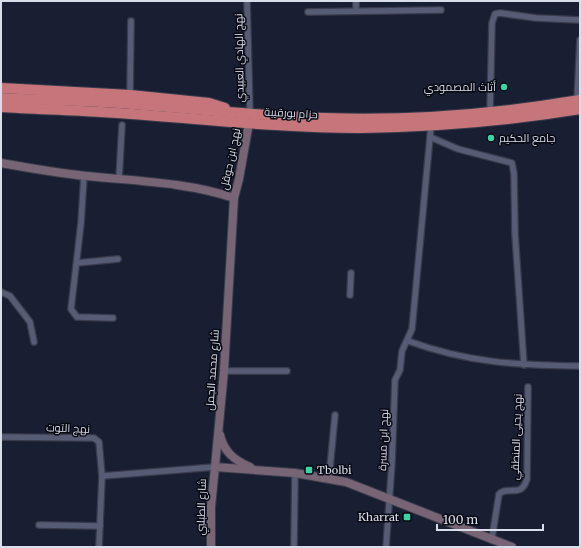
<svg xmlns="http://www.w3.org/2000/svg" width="581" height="548" font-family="Merriweather,Cairo,serif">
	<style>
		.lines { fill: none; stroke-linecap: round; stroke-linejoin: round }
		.street-casing { stroke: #383b4b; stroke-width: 8 }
		.secondary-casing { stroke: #383b4b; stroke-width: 10 }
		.highway-casing { stroke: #383b4b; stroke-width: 12 }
		.street { stroke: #555c73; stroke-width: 5.5 }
		.secondary { stroke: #776475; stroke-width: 8 }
		.highway { stroke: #c6767b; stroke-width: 10 }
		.poi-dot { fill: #3cd4a4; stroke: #070912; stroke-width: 1.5 }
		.labels { text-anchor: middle; stroke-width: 3; stroke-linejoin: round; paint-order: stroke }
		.street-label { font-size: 11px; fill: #d9deeb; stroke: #070912 }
		.poi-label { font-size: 11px; fill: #d9deeb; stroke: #070912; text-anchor: end }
	</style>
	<rect width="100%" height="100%" fill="#191f32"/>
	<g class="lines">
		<!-- street casing -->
		<g class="street-casing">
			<g id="street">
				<polyline points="247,1 250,114"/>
				<polyline points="356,1 356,11"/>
				<polyline points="308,12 441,10"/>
				<polyline points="130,95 131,21"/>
				<polyline points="577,101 580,40"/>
				<polyline points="490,112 492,23 495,14 500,13 536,18 580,20"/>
				<polyline points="430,137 458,149 512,163 514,174 515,234 524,365"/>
				<polyline points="84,176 81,223 71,309 77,317 113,318"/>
				<polyline points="119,179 122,125"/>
				<polyline points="77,263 118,259"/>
				<polyline points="1,292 10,296 30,322 34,342"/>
				<polyline points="350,295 351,273"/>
				<path d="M408,341C469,363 516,365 580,366"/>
				<polyline points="224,371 287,371"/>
				<polyline points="1,437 94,438 99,442 102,476 99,547"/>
				<polyline points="102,476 215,467"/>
				<polyline points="329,478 335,415"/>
				<polyline points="39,525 100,526"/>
				<path d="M492,538L499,494C509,485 521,499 527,479L528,387"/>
				<polyline points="294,547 295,473"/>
				<polyline points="386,547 392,462 395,380 400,370 402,351 412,329 431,126"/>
			</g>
		</g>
		<!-- secondary casing -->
		<g class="secondary-casing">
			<g id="secondary">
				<path d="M1,163C29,168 57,173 86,176C135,181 187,182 234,198L224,371L215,467L295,473L346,482L512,547"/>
				<polyline points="234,198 239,179 249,123"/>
				<path d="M220,435C224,452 234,460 250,467"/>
				<polyline points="211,547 211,507 215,467"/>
			</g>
		</g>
		<!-- highway casing -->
		<g class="highway-casing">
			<g id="highway">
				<polyline points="1,88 130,95 209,103 225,108"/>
				<path d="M1,98C34,100 67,100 101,102C175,106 249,116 324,118C409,121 496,114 580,100"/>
				<path d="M1,107C34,109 68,110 101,112C187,117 273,128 360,128C434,127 507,121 580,109"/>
			</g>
		</g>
		<!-- street -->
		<use href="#street" class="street"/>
		<!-- secondary -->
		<use href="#secondary" class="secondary"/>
		<!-- highway -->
		<use href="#highway" class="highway"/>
	</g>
	<!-- markers -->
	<g class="poi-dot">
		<circle cx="504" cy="87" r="4"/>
		<circle cx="491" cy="138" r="4"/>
		<rect x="305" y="466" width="8" height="8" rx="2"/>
		<rect x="403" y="513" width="8" height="8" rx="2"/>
	</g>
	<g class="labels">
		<!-- street labels -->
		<g class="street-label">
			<text transform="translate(239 58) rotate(-91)" y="4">نهج الهادي العبيدي</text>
			<text transform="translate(291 113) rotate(3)" y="4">حزام بورقيبة</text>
			<text transform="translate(230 159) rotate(-78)" y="4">نهج ابن حوقل</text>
			<text transform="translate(212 370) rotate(-86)" y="4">شارع محمد الجمل</text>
			<text transform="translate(68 428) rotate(2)" y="4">نهج التوت</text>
			<text transform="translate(516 437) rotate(-88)" y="4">نهج يحيى المنطقي</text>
			<text transform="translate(383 440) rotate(-88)" y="4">نهج ابن مسرة</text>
			<text transform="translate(201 507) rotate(-88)" y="4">شارع الطبلبي</text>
		</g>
		<!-- poi labels -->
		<g class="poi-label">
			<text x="496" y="91">أثاث المصمودي</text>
			<text x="499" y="142" text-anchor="start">جامع الحكيم</text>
			<text x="317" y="474" text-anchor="start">Tbolbi</text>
			<text x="399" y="521">Kharrat</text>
		</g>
	</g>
	<!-- border -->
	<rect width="581" height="548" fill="none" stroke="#d9deeb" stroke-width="4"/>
	<!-- scale -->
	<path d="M437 524v6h106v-6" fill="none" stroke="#d9deeb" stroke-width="2"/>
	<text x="443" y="524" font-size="12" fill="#d9deeb" stroke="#070912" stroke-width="3" paint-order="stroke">100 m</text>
</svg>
